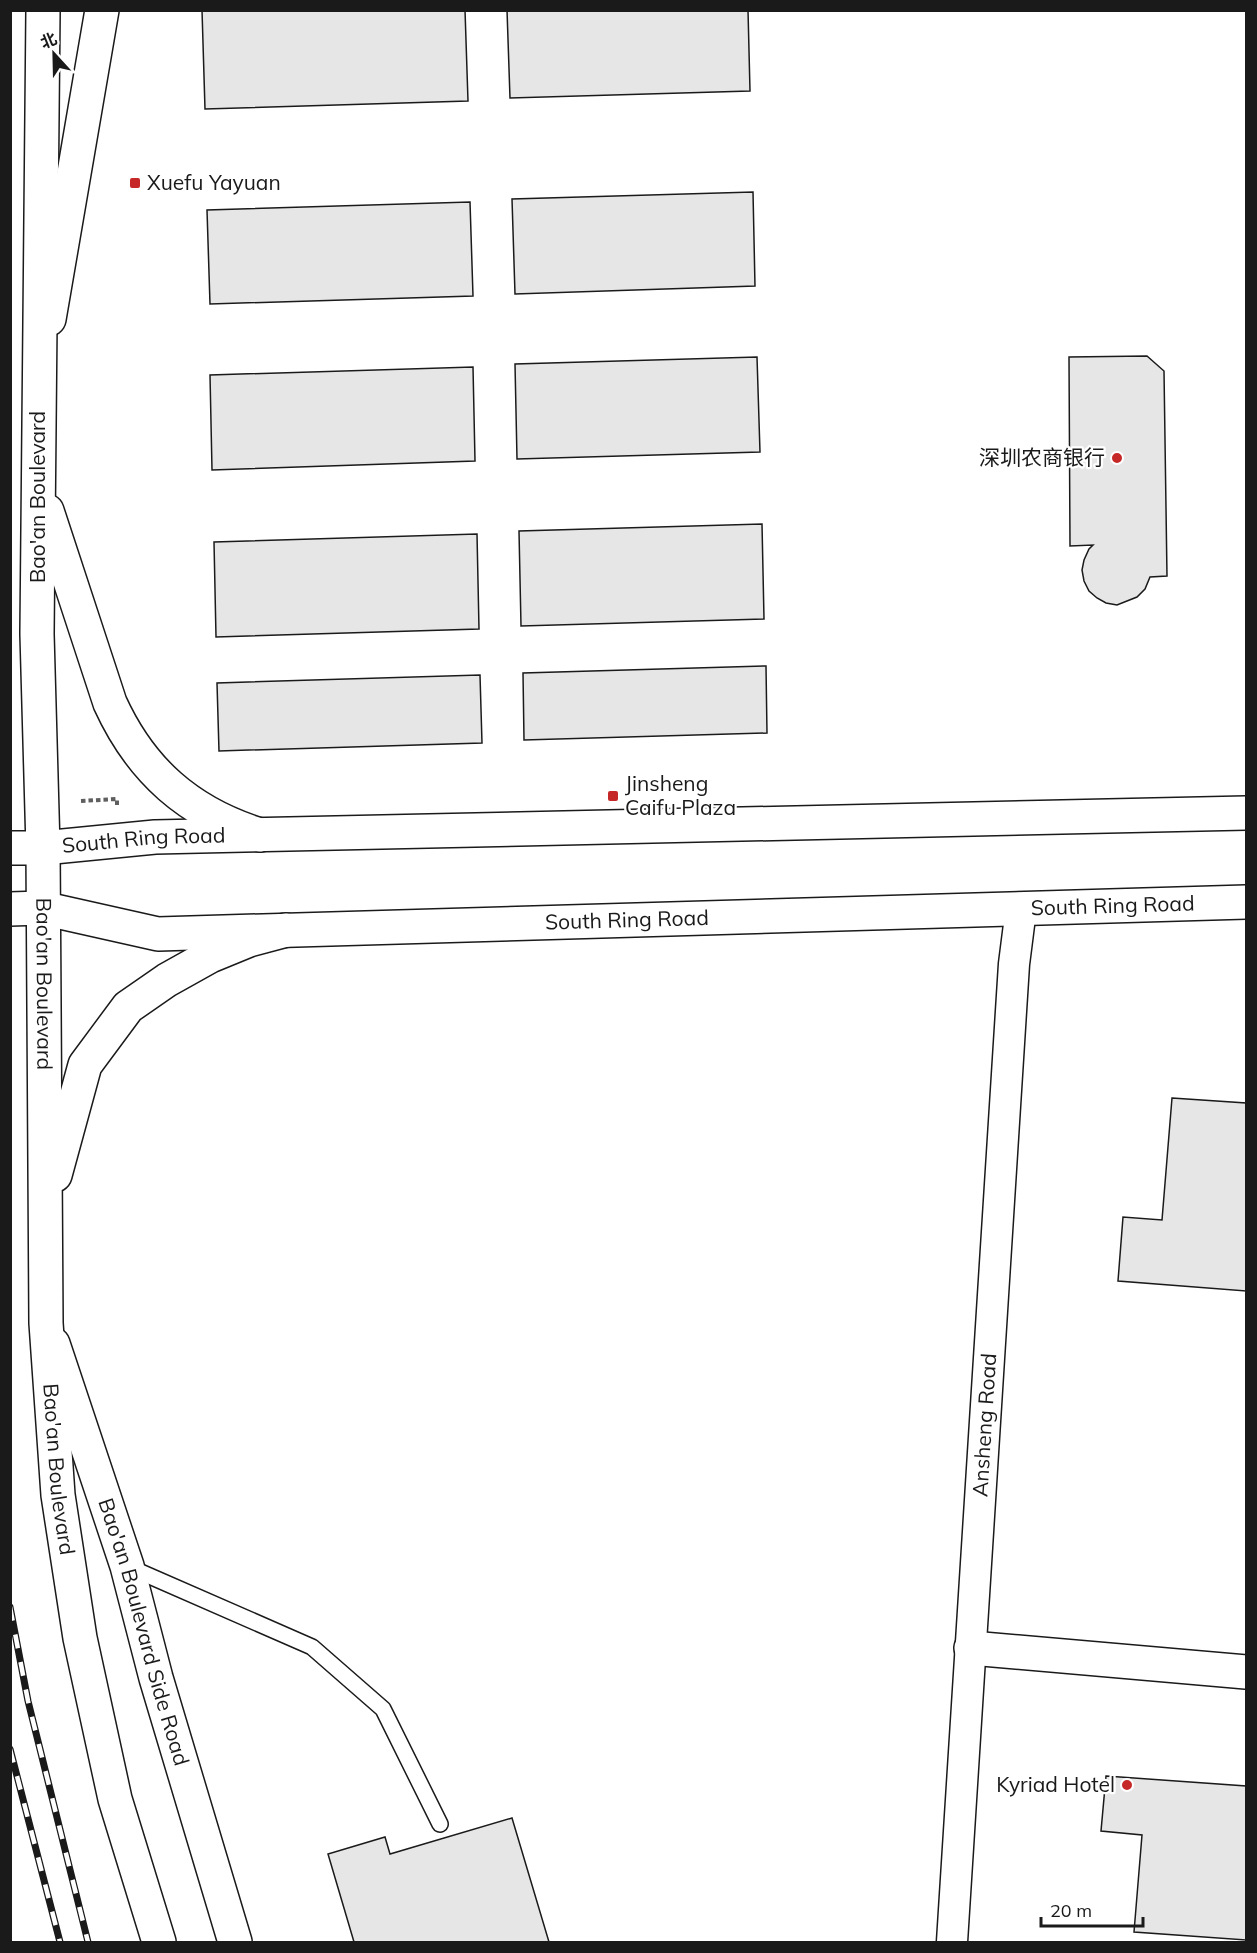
<svg xmlns="http://www.w3.org/2000/svg" width="1257" height="1953" font-family="Mulish,'Noto Sans SC',sans-serif">
	<style>
		.building { fill: #e6e6e6; stroke: #1a1a1a; stroke-width: 1.5 }
		.lines { fill: none; stroke-linecap: round; stroke-linejoin: round }
		.lane-casing { stroke: #1a1a1a; stroke-width: 18 }
		.street-casing { stroke: #1a1a1a; stroke-width: 33 }
		.secondary-casing { stroke: #1a1a1a; stroke-width: 36 }
		.primary-casing { stroke: #1a1a1a; stroke-width: 36 }
		.path { stroke: #5f5f5f; stroke-width: 4; stroke-dasharray: 4.5 3; stroke-linecap: butt }
		.lane { stroke: #fff; stroke-width: 15 }
		.street { stroke: #fff; stroke-width: 30 }
		.secondary { stroke: #fff; stroke-width: 33 }
		.primary { stroke: #fff; stroke-width: 33 }
		.rail-casing { stroke: #1a1a1a; stroke-width: 7 }
		.rail { stroke: #fff; stroke-width: 4.5; stroke-dasharray: 14; stroke-linecap: butt }
		.poi-dot { fill: #c62828; stroke: #fff; stroke-width: 2 }
		.labels { text-anchor: middle; stroke-width: 4.5; stroke-linejoin: round; paint-order: stroke }
		.poi-label { font-size: 21px; fill: #1a1a1a; stroke: #fff; text-anchor: start }
		.street-label { font-size: 21px; fill: #1a1a1a; stroke: #fff }
	</style>
	<rect width="100%" height="100%" fill="#fff"/>
	<!-- building -->
	<g class="building">
		<polygon points="202,10 465,10 468,101 205,109"/>
		<polygon points="507,10 748,10 750,91 510,98"/>
		<polygon points="753,192 755,286 515,294 512,199"/>
		<polygon points="470,202 473,296 210,304 207,210"/>
		<polygon points="1147,356 1164,371 1167,576 1150,577 1145,589 1137,597 1117,605 1106,603 1097,598 1089,591 1084,581 1082,570 1084,560 1089,549 1093,545 1070,546 1069,357"/>
		<polygon points="757,357 760,452 517,459 515,364"/>
		<polygon points="473,367 475,461 212,470 210,375"/>
		<polygon points="762,524 764,619 521,626 519,531"/>
		<polygon points="477,534 479,629 216,637 214,542"/>
		<polygon points="766,666 767,733 524,740 523,673"/>
		<polygon points="480,675 482,743 219,751 217,683"/>
		<polygon points="1172,1098 1246,1103 1246,1291 1118,1281 1123,1217 1162,1220"/>
		<polygon points="1106,1776 1246,1786 1246,1940 1134,1932 1142,1835 1101,1831"/>
		<polygon points="512,1818 549,1942 354,1942 328,1854 385,1837 390,1854"/>
	</g>
	<g class="lines">
		<!-- lane casing -->
		<g class="lane-casing">
			<polyline id="lane" points="129,1567 312,1647 383,1709 440,1824"/>
		</g>
		<!-- street casing -->
		<g class="street-casing">
			<g id="street">
				<path id="s1" d="M952,1942L1014,964L1021,909"/>
			</g>
		</g>
		<!-- secondary casing -->
		<g class="secondary-casing">
			<g id="secondary">
				<polyline points="49,319 102,10"/>
				<path id="s2" d="M10,848H43L155,837L1246,813"/>
				<path id="s3" d="M10,909L42,908L158,934L1246,902"/>
				<path id="s4" d="M53,1344L127,1566L156,1678L235,1942"/>
				<polyline points="971,1648 1246,1672"/>
			</g>
		</g>
		<!-- primary casing -->
		<g class="primary-casing">
			<g id="primary">
				<path id="s5" d="M43,10L37,634L43,848L46,1323L58,1495L80,1638L115,1799L159,1942"/>
				<path d="M47,511L110,703C141,771 189,813 260,835"/>
				<polyline points="55,1175 85,1065 128,1007 167,980 210,956 249,940 286,930"/>
			</g>
		</g>
		<!-- path -->
		<polyline class="path" points="81,801 117,799 117,807"/>
		<!-- lane -->
		<use href="#lane" class="lane"/>
		<!-- street -->
		<use href="#street" class="street"/>
		<!-- secondary -->
		<use href="#secondary" class="secondary"/>
		<!-- primary -->
		<use href="#primary" class="primary"/>
		<!-- rail casing -->
		<g class="rail-casing">
			<g id="rail">
				<polyline points="10,1607 28,1701 88,1942"/>
				<polyline points="10,1749 60,1942"/>
			</g>
		</g>
		<!-- rail -->
		<use href="#rail" class="rail"/>
	</g>
	<!-- markers -->
	<g class="poi-dot">
		<rect x="129" y="177" width="12" height="12" rx="3"/>
		<circle cx="1117" cy="458" r="6"/>
		<rect x="607" y="790" width="12" height="12" rx="3"/>
		<circle cx="1127" cy="1785" r="6"/>
	</g>
	<g class="labels">
		<!-- poi labels -->
		<g class="poi-label">
			<text x="147" y="190">Xuefu Yayuan</text>
			<text x="1105" y="465" text-anchor="end">深圳农商银行</text>
			<text x="625" y="791">Jinsheng<tspan x="625" dy="24">Caifu Plaza</tspan></text>
			<text x="1115" y="1792" text-anchor="end">Kyriad Hotel</text>
		</g>
		<!-- street labels -->
		<g class="street-label">
			<text transform="translate(38 497) rotate(-90)" y="7">Bao'an Boulevard</text>
			<text dy="7" stroke="none"><textPath href="#s2" startOffset="134">South Ring Road</textPath></text>
			<text dy="7" stroke="none"><textPath href="#s3" startOffset="1106">South Ring Road</textPath></text>
			<text dy="7" stroke="none"><textPath href="#s3" startOffset="620">South Ring Road</textPath></text>
			<text dy="7" stroke="none"><textPath href="#s5" startOffset="974">Bao'an Boulevard</textPath></text>
			<text dy="7" stroke="none"><textPath href="#s1" startOffset="518">Ansheng Road</textPath></text>
			<text dy="7" stroke="none"><textPath href="#s5" startOffset="1460">Bao'an Boulevard</textPath></text>
			<text dy="7" stroke="none"><textPath href="#s4" startOffset="302">Bao'an Boulevard Side Road</textPath></text>
		</g>
	</g>
	<!-- border -->
	<rect width="1257" height="1953" fill="none" stroke="#1a1a1a" stroke-width="24"/>
	<!-- north arrow -->
	<g transform="translate(54 54) rotate(338)" stroke="#ffffff" stroke-width="4.5" paint-order="stroke">
	<path d="M0-4.5L10 22L0 15L-10 22Z" fill="#1a1a1a"/>
	<text y="-9" font-size="16" font-weight="bold" text-anchor="middle" fill="#1a1a1a">北</text>
	</g>
	<!-- scale -->
	<path d="M1041 1917v9h102v-9" fill="none" stroke="#1a1a1a" stroke-width="3"/>
	<text x="1050" y="1917" font-size="18" fill="#1a1a1a" stroke="#ffffff" stroke-width="4.5" paint-order="stroke">20 m</text>
</svg>
